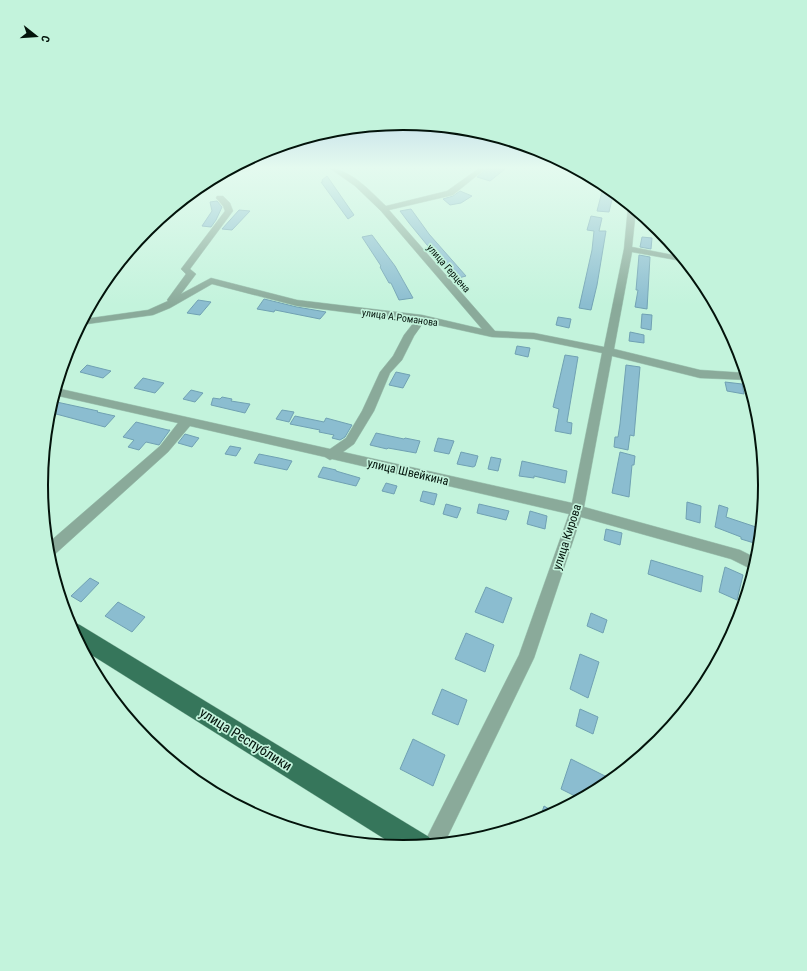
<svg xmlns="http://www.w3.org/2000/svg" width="807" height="971" font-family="'Roboto Condensed',sans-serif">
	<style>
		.building { fill: #8bbdd0; stroke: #70a1b3 }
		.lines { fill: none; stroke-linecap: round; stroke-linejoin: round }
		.minor-casing { stroke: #a4cfbb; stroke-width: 1 }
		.major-casing { stroke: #a4cfbb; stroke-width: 1 }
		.minor { fill: #8aaa9a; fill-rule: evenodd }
		.major { fill: #36765b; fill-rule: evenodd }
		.labels { text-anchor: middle; stroke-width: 3.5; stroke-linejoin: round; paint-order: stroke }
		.far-street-label { font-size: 10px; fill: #03130b; stroke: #c3f3dc }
		.street-label { font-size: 12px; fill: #03130b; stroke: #c3f3dc }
		.near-street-label { font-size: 14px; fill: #03130b; stroke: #c3f3dc }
		.rim { fill: none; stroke: #03130b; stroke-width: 2 }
	</style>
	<rect width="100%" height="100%" fill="#c3f3dc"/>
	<!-- building -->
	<g class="building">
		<polygon points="486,169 505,169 490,181 477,177"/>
		<polygon points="327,176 354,215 348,219 321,182 323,182 322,180"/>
		<polygon points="604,184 614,191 609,212 597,211"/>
		<polygon points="460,191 472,196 461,203 450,205 443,199 453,196"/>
		<polygon points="217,201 222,207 216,220 211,227 202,226 212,211 210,202"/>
		<polygon points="411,209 429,234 466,276 455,279 409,223 400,211"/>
		<polygon points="239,210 250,211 232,230 222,229"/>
		<polygon points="591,216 602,218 599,231 606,231 597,285 591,310 579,308 592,250 594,231 587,230"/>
		<polygon points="372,235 395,266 413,298 399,300 391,283 389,283 380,267 381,266 362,237"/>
		<polygon points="642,237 652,238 651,249 640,247"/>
		<polygon points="639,255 650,257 647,309 635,307 638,290 636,290"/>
		<polygon points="264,299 297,307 326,312 320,319 275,310 274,312 257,309"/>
		<polygon points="198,300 211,302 200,315 187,313"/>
		<polygon points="642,314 652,315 651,330 641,328"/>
		<polygon points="558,317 571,319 569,328 556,325"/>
		<polygon points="630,332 644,335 644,343 629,341"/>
		<polygon points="517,346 530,348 528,357 515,354"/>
		<polygon points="565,355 578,357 567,422 572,423 571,434 555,431 559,409 553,407"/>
		<polygon points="87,365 111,371 103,378 80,372"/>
		<polygon points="626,365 640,367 634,436 630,435 628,450 614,447 615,437 618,437 620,424"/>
		<polygon points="396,372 410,375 403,388 389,385"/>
		<polygon points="143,378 164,383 155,393 134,388"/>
		<polygon points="725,382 742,384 744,394 727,391"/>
		<polygon points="191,390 203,393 195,402 183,399"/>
		<polygon points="222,397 232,399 231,401 250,404 245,413 211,405 213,398 220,399"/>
		<polygon points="52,401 98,411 97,412 115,416 105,427 56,414 47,423"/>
		<polygon points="282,410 294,412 289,422 276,419"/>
		<polygon points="295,416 324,422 326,418 352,425 345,437 340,440 332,438 334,435 319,432 320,430 290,424"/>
		<polygon points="136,422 168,430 170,430 159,445 146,442 139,450 128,447 134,440 123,437"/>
		<polygon points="376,433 404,439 405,438 420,441 416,453 388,448 387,449 370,445"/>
		<polygon points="185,434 199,438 192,447 178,443"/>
		<polygon points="438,438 454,441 449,454 434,451"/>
		<polygon points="230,446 241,448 236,456 225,454"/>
		<polygon points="461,452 478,456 475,466 473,467 457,464"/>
		<polygon points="620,452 635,456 634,465 632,465 629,497 612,493"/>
		<polygon points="259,454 279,458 292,461 287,470 254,463"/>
		<polygon points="491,457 501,459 498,471 488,469"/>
		<polygon points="522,461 567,471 565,483 534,476 534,478 519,476"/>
		<polygon points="323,467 336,470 336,471 360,478 356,486 318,477"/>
		<polygon points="386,483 397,486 394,494 382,491"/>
		<polygon points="423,491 437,494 434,505 420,501"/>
		<polygon points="687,502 701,506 700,523 686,519"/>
		<polygon points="446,504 461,508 457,518 443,514"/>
		<polygon points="479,504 509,511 506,520 477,513"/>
		<polygon points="719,505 728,508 726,517 756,527 754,543 741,539 741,537 715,527"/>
		<polygon points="530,511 547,516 545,529 527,524"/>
		<polygon points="606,529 622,533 620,545 604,540"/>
		<polygon points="651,560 703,576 701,592 648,574"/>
		<polygon points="725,567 743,575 737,600 719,592"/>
		<polygon points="90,578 99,583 81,602 71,596"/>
		<polygon points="486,587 512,598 503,623 475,612"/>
		<polygon points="118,602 145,617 132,632 105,616"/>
		<polygon points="591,613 607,620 603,633 587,626"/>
		<polygon points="466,633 494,645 485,672 455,659"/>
		<polygon points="580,654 599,662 588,698 570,689"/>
		<polygon points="442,689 467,700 458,725 432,714"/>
		<polygon points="580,709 598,717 593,734 576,726"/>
		<polygon points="413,739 445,755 433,786 400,769"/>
		<polygon points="571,759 613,780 605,787 581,799 561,789"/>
		<polygon points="544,806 556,813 539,821"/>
	</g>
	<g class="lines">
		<!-- minor casing -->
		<g class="minor-casing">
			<g id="minor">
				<polygon points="235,169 252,169 248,171 220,174 228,170"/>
				<path d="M331,169C351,169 372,193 386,206L447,191L478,169H485L453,195L389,210L495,331L534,333L604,347L624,249L628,207L630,205L636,209L632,247L683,257L687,262L632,252L614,349L700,370L746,373L749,380L700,378L612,356L584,507L740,550L758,559L755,571L731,559L581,517L534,658L444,844L423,845L519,655L569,514L332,459L330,460L325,457L190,426L168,452L53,556L49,558L47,544L160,446L178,423L54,395L56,388L330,449L346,438L362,411L380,372L393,356L404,335L415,321L297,306L212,284L170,308L153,315L80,325L84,319L148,310L168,301L167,300L186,274L181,269L225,211L223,206L216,198L217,196H223L230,203L233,211L190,269L196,274L181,294L211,278L297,300L422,315L482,329L381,211L355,186ZM424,322L492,337L534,339L602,353L572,503L343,452L354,444L374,411L390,373L402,360L414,336Z"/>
			</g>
		</g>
		<!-- major casing -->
		<g class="major-casing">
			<polygon id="major" points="73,622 80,625 429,837 433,845 399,848 82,649 69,624"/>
		</g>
		<!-- minor -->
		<use href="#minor" class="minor"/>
		<!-- major -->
		<use href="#major" class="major"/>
	</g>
	<!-- sky -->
	<linearGradient id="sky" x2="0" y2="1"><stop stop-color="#85a6df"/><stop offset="0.55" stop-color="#e4faef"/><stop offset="1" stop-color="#e4faef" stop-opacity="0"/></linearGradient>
	<rect width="807" height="305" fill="url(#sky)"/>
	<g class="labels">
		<!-- far-street labels -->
		<g class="far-street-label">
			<text transform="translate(449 268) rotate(49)" y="4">улица Герцена</text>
			<text transform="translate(400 317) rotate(8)" y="4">улица А.Романова</text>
		</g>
		<!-- street labels -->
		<g class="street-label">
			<text transform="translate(408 472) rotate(13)" y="4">улица Швейкина</text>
			<text transform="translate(567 537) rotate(-72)" y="4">улица Кирова</text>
		</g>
		<!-- near-street labels -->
		<g class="near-street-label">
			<text transform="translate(246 739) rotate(32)" y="5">улица Республики</text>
		</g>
	</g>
	<!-- crop -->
	<path d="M0 0H807V971H0ZM48 485a355 355 0 1 1 710 0a355 355 0 1 1-710 0Z" fill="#c3f3dc" fill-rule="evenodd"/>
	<path class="rim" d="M48 485a355 355 0 1 1 710 0a355 355 0 1 1-710 0Z"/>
	<!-- north arrow -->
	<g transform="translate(36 36) rotate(107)" stroke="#c3f3dc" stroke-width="3" paint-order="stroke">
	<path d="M0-3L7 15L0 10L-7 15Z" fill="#03130b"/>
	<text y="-6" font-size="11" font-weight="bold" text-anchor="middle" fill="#03130b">С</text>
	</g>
</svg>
